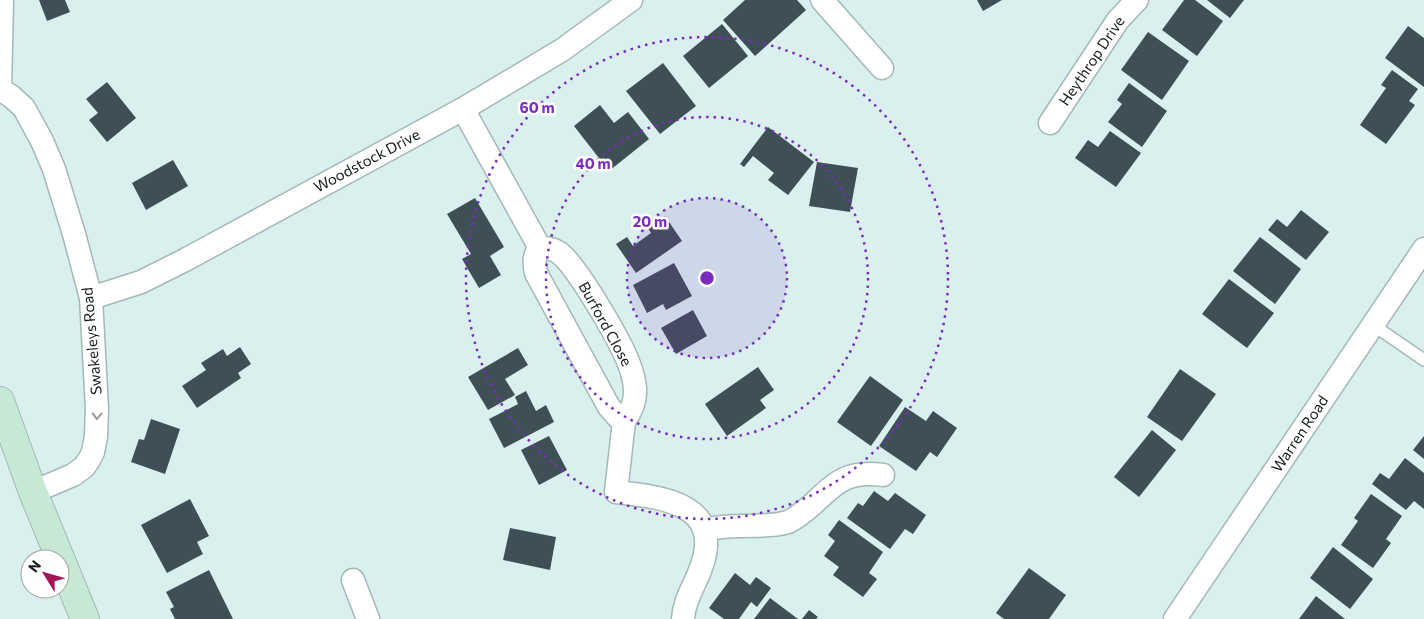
<svg xmlns="http://www.w3.org/2000/svg" width="1424" height="619" font-family="Commissioner,sans-serif">
	<style>
		.building { fill: #3f4f56 }
		.lines { fill: none; stroke-linecap: round; stroke-linejoin: round }
		.service-casing { stroke: #a4b9b7; stroke-width: 14 }
		.minor-casing { stroke: #a4b9b7; stroke-width: 25 }
		.secondary-casing { stroke: #a4b9b7; stroke-width: 30 }
		.service { stroke: #fff; stroke-width: 11 }
		.minor { stroke: #fff; stroke-width: 22 }
		.secondary { stroke: #c6e8d5; stroke-width: 28 }
		.oneway { stroke: #969999 }
		.ring { fill: none; stroke: #7b2cbf; stroke-width: 2.5; stroke-dasharray: 2.5 5 }
		.labels { text-anchor: middle; stroke-width: 5; stroke-linejoin: round; paint-order: stroke }
		.street-label { font-size: 15px; fill: #151d1c; stroke: #fff }
		.centre { fill: #7b2cbf; stroke: #fff; stroke-width: 2.5 }
		.ring-label { font-size: 15px; text-anchor: middle; font-weight: bold; fill: #7b2cbf; stroke: #fff; stroke-width: 5; stroke-linejoin: round; paint-order: stroke }
	</style>
	<rect width="100%" height="100%" fill="#daf0ee"/>
	<!-- building -->
	<g class="building">
		<polygon points="39,0 65,0 70,12 47,21"/>
		<polygon points="745,0 797,0 806,10 755,56 723,20"/>
		<polygon points="977,0 1002,0 983,11"/>
		<polygon points="1184,0 1195,0 1223,21 1197,56 1162,30"/>
		<polygon points="1207,0 1244,0 1230,18"/>
		<polygon points="722,24 748,56 709,88 683,56"/>
		<polygon points="1408,26 1424,38 1424,87 1385,58"/>
		<polygon points="1148,32 1189,61 1162,100 1121,70"/>
		<polygon points="663,63 696,106 660,134 626,91"/>
		<polygon points="1392,70 1418,89 1409,101 1415,105 1386,144 1360,125 1386,88 1381,85"/>
		<polygon points="107,82 136,118 107,142 89,120 98,113 86,99"/>
		<polygon points="1129,83 1167,111 1142,147 1108,122 1122,104 1117,100"/>
		<polygon points="600,105 614,123 628,112 649,139 609,171 574,126"/>
		<polygon points="768,127 814,162 788,195 768,180 774,173 753,156 744,167 740,164"/>
		<polygon points="1110,131 1141,153 1116,187 1075,158 1088,140 1098,147"/>
		<polygon points="173,160 188,186 146,210 132,183"/>
		<polygon points="817,162 858,168 850,212 809,206"/>
		<polygon points="475,198 504,247 490,256 501,275 479,288 462,259 471,254 447,214"/>
		<polygon points="1301,210 1329,232 1306,260 1268,230 1277,219 1287,227"/>
		<polygon points="665,216 682,241 636,273 616,244 627,237 633,246 651,233 648,228"/>
		<polygon points="1260,237 1301,269 1275,304 1233,271"/>
		<polygon points="674,263 692,296 666,310 663,304 647,313 633,285"/>
		<polygon points="1229,279 1274,313 1247,348 1202,314"/>
		<polygon points="693,310 707,336 676,354 661,328"/>
		<polygon points="240,347 251,364 238,373 241,378 197,408 182,386 206,370 201,363 223,349 227,356"/>
		<polygon points="518,348 528,365 505,379 515,395 488,410 468,377"/>
		<polygon points="758,367 774,390 760,400 766,408 727,436 705,404"/>
		<polygon points="1180,369 1216,394 1182,441 1147,417"/>
		<polygon points="870,376 903,400 871,446 837,422"/>
		<polygon points="526,391 536,411 546,405 554,422 504,448 489,419 518,404 515,397"/>
		<polygon points="905,407 926,421 933,411 957,428 937,457 930,452 916,471 879,446"/>
		<polygon points="151,419 180,429 165,474 131,462 139,439 144,440"/>
		<polygon points="1152,430 1176,450 1139,497 1114,477"/>
		<polygon points="549,436 567,470 539,485 521,450"/>
		<polygon points="1424,436 1424,459 1413,450"/>
		<polygon points="1405,458 1424,473 1424,509 1414,501 1406,510 1372,484 1380,473 1389,479"/>
		<polygon points="874,491 888,501 895,493 926,515 913,534 905,529 890,549 847,518 858,503 863,506"/>
		<polygon points="1371,494 1402,516 1386,539 1391,543 1373,568 1341,545 1358,521 1354,518"/>
		<polygon points="190,499 209,536 197,542 203,554 167,573 141,525"/>
		<polygon points="839,520 883,552 869,573 877,579 863,597 833,575 839,567 824,556 835,541 828,535"/>
		<polygon points="510,528 556,537 550,570 503,560"/>
		<polygon points="1333,547 1373,579 1350,609 1310,578"/>
		<polygon points="1029,568 1066,595 1049,619 1004,619 996,613"/>
		<polygon points="209,570 233,619 175,619 170,609 174,607 166,592"/>
		<polygon points="735,573 750,585 756,577 771,588 757,607 751,602 739,619 724,619 709,608"/>
		<polygon points="1316,596 1345,619 1299,619"/>
		<polygon points="770,598 798,619 754,619"/>
		<polygon points="809,610 818,617 816,619 802,619"/>
	</g>
	<g class="lines">
		<!-- service casing -->
		<g class="service-casing">
			<polyline id="service" points="1373,325 1424,360"/>
		</g>
		<!-- minor casing -->
		<g class="minor-casing">
			<g id="minor">
				<polyline points="822,0 882,68"/>
				<polyline points="0,89 12,97 24,108 42,141 54,169 74,234 91,298 97,409 96,436 93,452 89,460 84,467 73,475 33,492"/>
				<polyline points="0,89 2,0"/>
				<path d="M463,109L540,248C533,256 534,263 536,273L609,407L617,416L624,421C631,412 636,400 635,388C634,375 628,360 622,348C612,328 575,263 558,252C552,248 546,248 540,248"/>
				<polyline points="1050,123 1118,20 1137,0"/>
				<polyline points="91,298 141,282 185,260 463,109 562,50 631,0"/>
				<path d="M624,421L616,492C659,497 723,502 702,565C696,584 684,599 683,619"/>
				<path d="M704,529C715,528 727,526 738,526C755,525 772,527 788,522C797,518 805,511 813,504C836,482 848,470 883,475"/>
				<polyline points="353,580 368,619"/>
				<polyline points="1175,619 1424,249"/>
			</g>
		</g>
		<!-- secondary casing -->
		<g class="secondary-casing">
			<polyline id="secondary" points="0,401 33,492 85,619"/>
		</g>
		<!-- service -->
		<use href="#service" class="service"/>
		<!-- minor -->
		<use href="#minor" class="minor"/>
		<!-- secondary -->
		<use href="#secondary" class="secondary"/>
	</g>
	<!-- one-way arrows -->
	<defs><path id="oneway-chevron" d="M-2-3.5L2.5 0L-2 3.5" fill="none" stroke-width="1.6" stroke-linecap="round" stroke-linejoin="round" transform="scale(1.25)"/></defs>
	<use class="oneway" href="#oneway-chevron" transform="translate(97 416) rotate(92)"/>
	<!-- distance rings -->
	<circle cx="707" cy="278" r="80" fill="#7b2cbf" fill-opacity=".12"/>
	<g class="ring">
		<circle cx="707" cy="278" r="80"/>
		<circle cx="707" cy="278" r="161"/>
		<circle cx="707" cy="278" r="241"/>
	</g>
	<g class="labels">
		<!-- street labels -->
		<g class="street-label">
			<text transform="translate(1092 61) rotate(-56)" y="5">Heythrop Drive</text>
			<text transform="translate(367 161) rotate(-28)" y="5">Woodstock Drive</text>
			<text transform="translate(605 324) rotate(61)" y="5">Burford Close</text>
			<text transform="translate(92 341) rotate(-95)" y="5">Swakeleys Road</text>
			<text transform="translate(1300 434) rotate(-56)" y="5">Warren Road</text>
		</g>
	</g>
	<circle cx="707" cy="278" r="8" class="centre"/>
	<g class="ring-label">
		<text x="537" y="113">60 m</text>
		<text x="593" y="169">40 m</text>
		<text x="650" y="227">20 m</text>
	</g>
	<!-- north arrow -->
	<g transform="translate(45 574) rotate(307)"><circle r="24" fill="#ffffff" stroke="#a1a5a4"/>
	<path d="M0-4L9 19L0 12L-9 19Z" fill="#a51454"/>
	<text y="-8" font-size="14" font-weight="bold" text-anchor="middle" fill="#151d1c">N</text>
	</g>
</svg>
